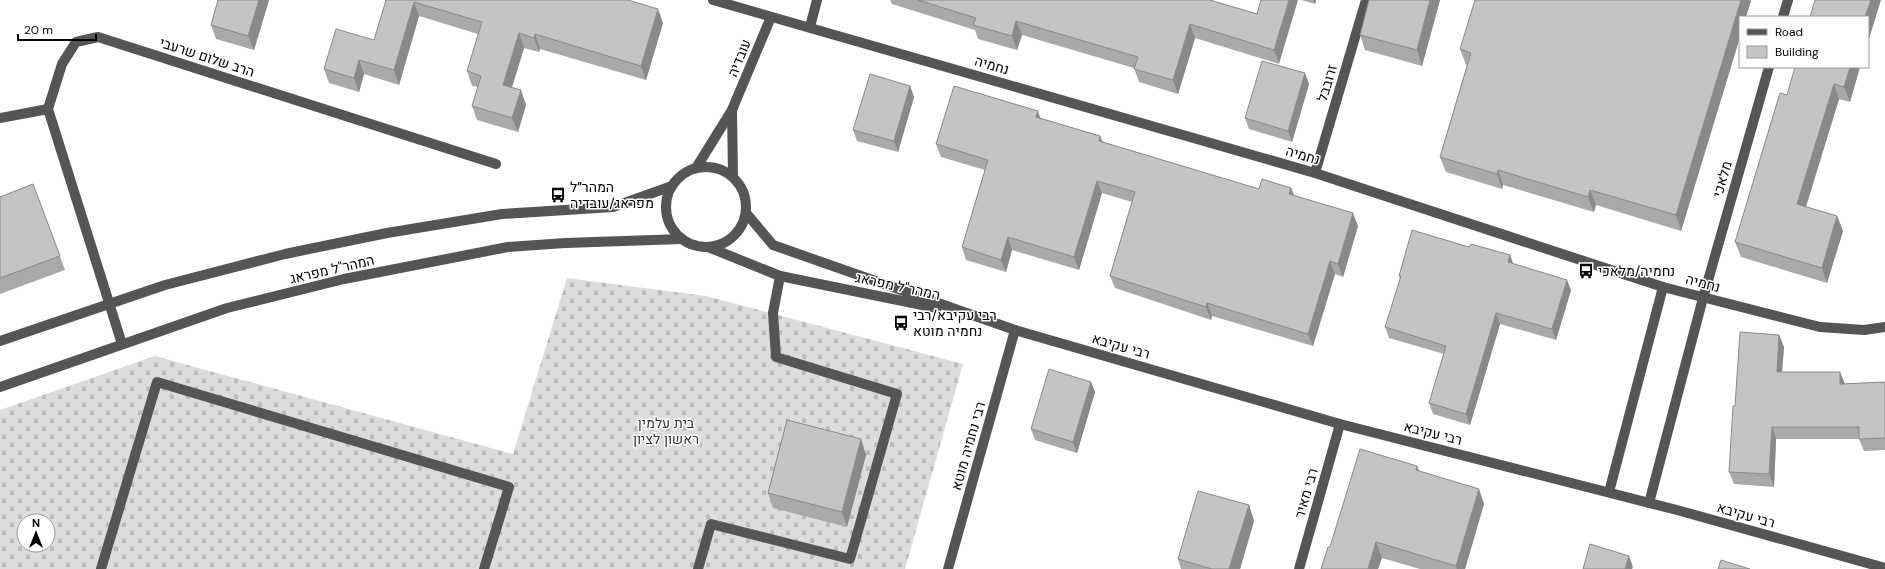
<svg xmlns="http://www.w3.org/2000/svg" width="1885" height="569" font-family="'DM Sans',Heebo,sans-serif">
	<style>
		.cemetery { fill: url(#cemetery-stones); fill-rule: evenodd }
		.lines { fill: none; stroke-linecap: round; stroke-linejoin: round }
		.minor { stroke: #555; stroke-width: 10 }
		.wall { fill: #a9a9a9 }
		.shaded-wall { fill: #898989 }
		.building { fill: #c4c4c4; stroke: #898989 }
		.labels { text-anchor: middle; stroke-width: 3; stroke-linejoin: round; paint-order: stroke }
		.street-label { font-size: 14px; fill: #000; stroke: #fff }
		.poi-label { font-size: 14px; fill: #000; stroke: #fff; text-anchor: start }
		.park-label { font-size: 14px; fill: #333; stroke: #fff }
	</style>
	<defs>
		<pattern id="cemetery-stones" width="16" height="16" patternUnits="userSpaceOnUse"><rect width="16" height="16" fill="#dcdcdc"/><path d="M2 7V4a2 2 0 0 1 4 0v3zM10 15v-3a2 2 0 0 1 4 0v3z" fill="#bbb"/></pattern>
	</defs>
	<rect width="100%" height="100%" fill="#fff"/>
	<!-- cemetery -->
	<path class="cemetery" d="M567,278L706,296L963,364L905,569H0V410L155,356L513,454ZM24,521H48V545H24Z"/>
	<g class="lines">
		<!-- minor -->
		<g class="minor">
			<polyline points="713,0 1315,173 1663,287 1820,327 1864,330 1885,327"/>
			<polyline points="1783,17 1788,0"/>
			<polyline points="810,27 817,0"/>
			<polyline points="732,110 733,176"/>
			<polyline points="0,118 48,109"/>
			<circle cx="706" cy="207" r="40"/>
			<polyline points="696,168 732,110 771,17"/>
			<polyline points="1315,173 1366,0"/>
			<polyline points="746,213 773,245 1015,330 1340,424 1677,510 1885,568"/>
			<polyline points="708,247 780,276 937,308"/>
			<polyline points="0,341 165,285 285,254 387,233 502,214 613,207 672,186"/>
			<polyline points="122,344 48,109 62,64 76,42 98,37 496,164"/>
			<polyline points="0,387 227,308 344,279 508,247 565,243 682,239"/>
			<polyline points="1609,492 1663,287"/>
			<polyline points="1649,503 1703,298 1769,67"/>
			<polyline points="101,569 157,382 509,487 484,569"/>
			<polyline points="698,569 711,524 850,559 897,394 776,357 773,313 780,276"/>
			<polyline points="948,569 1015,330"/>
			<polyline points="1299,569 1340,424"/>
		</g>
	</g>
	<!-- wall -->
	<g class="wall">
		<polygon points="218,0 269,0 254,50 216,39 211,25"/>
		<polygon points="386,0 628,0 663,23 646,80 540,49 539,52 524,48 512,88 526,105 518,132 477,120 472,106 478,87 472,86 467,71 478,34 419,16 399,85 364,74 359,92 329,83 324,69 374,40"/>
		<polygon points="890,0 1210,0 1257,14 1261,0 1279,64 1195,38 1178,94 1139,82 1134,68 1022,35 1017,50 978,39 975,30 892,4"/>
		<polygon points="1301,0 1316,0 1315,4"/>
		<polygon points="1440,0 1422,66 1365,50 1360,35"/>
		<polygon points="1751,1 1740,17 1740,37 1681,231 1596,205 1594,212 1503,185 1502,189 1446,172 1440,157 1467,65 1466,65 1460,49"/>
		<polygon points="1860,67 1850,102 1839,99 1806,207 1837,216 1843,231 1827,283 1741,257 1735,242 1787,95"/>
		<polygon points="1309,84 1292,142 1249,129 1245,118"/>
		<polygon points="910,86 914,97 898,152 857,141 853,130"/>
		<polygon points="1040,118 1100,136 1103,142 1259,189 1291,188 1294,195 1358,226 1343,277 1335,274 1313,346 1212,316 1211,320 1115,288 1110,276 1132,202 1102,193 1079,270 1012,250 1006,272 966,260 962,247 985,170 941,157 936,144"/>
		<polygon points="33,184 65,270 0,294 0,197"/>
		<polygon points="1510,255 1513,264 1571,290 1556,340 1500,324 1470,425 1433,414 1429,403 1444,354 1389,338 1385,327 1400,280 1399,276"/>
		<polygon points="1779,335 1784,347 1782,372 1840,372 1845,384 1885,382 1885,450 1864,451 1859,439 1776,439 1774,487 1734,484 1729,472 1735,406"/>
		<polygon points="1091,382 1095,392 1077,453 1035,440 1031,429"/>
		<polygon points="861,439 866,455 847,527 773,508 768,493"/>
		<polygon points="1417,466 1419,471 1484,504 1465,569 1420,569 1382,558 1330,547"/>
		<polygon points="1249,505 1254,521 1240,569 1181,569 1178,559"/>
	</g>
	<!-- shaded-wall -->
	<g class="shaded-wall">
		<polygon points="259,0 269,0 254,50 248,36"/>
		<polygon points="1289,0 1298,0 1279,64 1274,50"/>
		<polygon points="1313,0 1316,0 1315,4"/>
		<polygon points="1430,0 1440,0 1422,66 1417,50"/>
		<polygon points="1741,0 1750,0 1751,1 1746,17 1740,17 1740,37 1681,231 1676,215"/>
		<polygon points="1871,0 1881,0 1868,42 1868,17 1865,17"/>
		<polygon points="414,2 419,16 399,85 394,70"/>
		<polygon points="658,9 663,23 646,80 641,66"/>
		<polygon points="1016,21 1022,35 1017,50 1012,36"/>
		<polygon points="1190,24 1195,38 1178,94 1173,80"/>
		<polygon points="519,33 524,48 508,99 503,85"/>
		<polygon points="535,34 540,49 539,52 534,38"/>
		<polygon points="359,60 364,74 359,92 354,78"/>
		<polygon points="1850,67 1860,67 1850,102 1844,87"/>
		<polygon points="1305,73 1309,84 1292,142 1288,131"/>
		<polygon points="1834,84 1839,99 1802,219 1797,204"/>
		<polygon points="910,86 914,97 898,152 894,141"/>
		<polygon points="521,90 526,105 518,132 512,118"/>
		<polygon points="1038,111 1042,124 1036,117"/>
		<polygon points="1100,136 1105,148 1099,141"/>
		<polygon points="1498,170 1503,185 1502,189 1497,174"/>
		<polygon points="1097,181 1102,193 1079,270 1074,257"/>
		<polygon points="1291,188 1296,201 1289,194"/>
		<polygon points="1590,190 1596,205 1594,212 1588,197"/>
		<polygon points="1353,213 1358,226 1343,277 1338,264"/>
		<polygon points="1837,216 1843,231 1827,283 1822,268"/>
		<polygon points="1008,237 1012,250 1006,272 1001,260"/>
		<polygon points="1510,255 1514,266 1508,262"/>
		<polygon points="1330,261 1335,274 1313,346 1308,334"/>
		<polygon points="1567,280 1571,290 1556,340 1552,329"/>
		<polygon points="1207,303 1212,316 1211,320 1206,307"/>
		<polygon points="1496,313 1500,324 1470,425 1466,414"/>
		<polygon points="1779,335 1784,347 1781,384 1777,372"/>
		<polygon points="1840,372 1845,384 1840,384"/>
		<polygon points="1091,382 1095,392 1077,453 1073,442"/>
		<polygon points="1772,427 1776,439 1774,487 1769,474"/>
		<polygon points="861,439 866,455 847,527 842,512"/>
		<polygon points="1417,466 1423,481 1416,470"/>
		<polygon points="1479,489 1484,504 1465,569 1457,569 1456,566"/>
		<polygon points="1249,505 1254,521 1240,569 1229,569"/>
		<polygon points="1376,542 1382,558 1378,569 1368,569"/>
		<polygon points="1629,556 1633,567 1632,569 1625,569"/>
	</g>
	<!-- building -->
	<g class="building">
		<polygon points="218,0 259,0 248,36 211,25"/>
		<polygon points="386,0 628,0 658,9 641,66 535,34 534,38 519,33 503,85 521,90 512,118 472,106 481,76 467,71 482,22 414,2 394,70 359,60 354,78 324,69 336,29 374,40"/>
		<polygon points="918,0 1210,0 1257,14 1261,0 1289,0 1274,50 1190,24 1173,80 1134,69 1138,57 1016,21 1012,36 973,25 976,18"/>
		<polygon points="1369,0 1430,0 1417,50 1360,35"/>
		<polygon points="1475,0 1741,0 1676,215 1590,190 1588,197 1498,170 1497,174 1440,157 1471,53 1460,49"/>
		<polygon points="1815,0 1871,0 1865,17 1810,17"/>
		<polygon points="1262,61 1305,73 1288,131 1245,118"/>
		<polygon points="1795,67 1850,67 1844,87 1834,84 1797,204 1837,216 1822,268 1735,242 1780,93 1787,95"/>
		<polygon points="870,74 910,86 894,141 853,130"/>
		<polygon points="954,86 1038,111 1036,117 1100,136 1099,141 1259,189 1262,179 1291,188 1289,194 1353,213 1338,264 1330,261 1308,334 1207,303 1206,307 1110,276 1135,192 1097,181 1074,257 1008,237 1001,260 962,247 988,160 936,144"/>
		<polygon points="33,184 60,256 0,278 0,197"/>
		<polygon points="1412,230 1469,247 1471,244 1510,255 1508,262 1567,280 1552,329 1496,313 1466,414 1429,403 1446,346 1385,327 1401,276 1399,276"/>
		<polygon points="1740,332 1779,335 1777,372 1840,372 1840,384 1885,382 1885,438 1859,439 1859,427 1772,427 1769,474 1729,472 1733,406 1735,406"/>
		<polygon points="1049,369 1091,382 1073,442 1031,429"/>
		<polygon points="787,420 861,439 842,512 768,493"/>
		<polygon points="1360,449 1417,466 1416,470 1479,489 1456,566 1376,542 1368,569 1321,569 1328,547 1330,547"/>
		<polygon points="1198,491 1249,505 1229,569 1212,569 1178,559"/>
		<polygon points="1590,544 1629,556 1625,569 1583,569"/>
		<polygon points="1721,560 1750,569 1718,569"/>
	</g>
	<!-- icons -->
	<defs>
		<g id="bus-bare" transform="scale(1.2)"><path d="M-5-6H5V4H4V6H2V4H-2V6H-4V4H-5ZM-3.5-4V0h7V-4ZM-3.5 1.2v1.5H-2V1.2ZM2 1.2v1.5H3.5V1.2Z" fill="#000" stroke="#fff" stroke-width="2.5" paint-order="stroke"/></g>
	</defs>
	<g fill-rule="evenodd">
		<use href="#bus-bare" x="558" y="195"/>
		<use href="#bus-bare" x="1586" y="271"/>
		<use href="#bus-bare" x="901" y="323"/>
	</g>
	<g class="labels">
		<!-- street labels -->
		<g class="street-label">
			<text transform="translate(207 57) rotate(18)" y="5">הרב שלום שרעבי</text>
			<text transform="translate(739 58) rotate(-68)" y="5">עובדיה</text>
			<text transform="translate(992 65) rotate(16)" y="5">נחמיה</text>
			<text transform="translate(1327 83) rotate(-73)" y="5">זרובבל</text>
			<text transform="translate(1303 155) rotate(16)" y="5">נחמיה</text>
			<text transform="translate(1722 179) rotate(-74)" y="5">מלאכי</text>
			<text transform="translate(332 269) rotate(-13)" y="5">המהר"ל מפראג</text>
			<text transform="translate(1703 283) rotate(15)" y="5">נחמיה</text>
			<text transform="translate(898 286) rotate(12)" y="5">המהר"ל מפראג</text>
			<text transform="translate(1121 346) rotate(16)" y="5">רבי עקיבא</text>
			<text transform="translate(1433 433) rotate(14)" y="5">רבי עקיבא</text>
			<text transform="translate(968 446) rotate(-74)" y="5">רבי נחמיה מוטא</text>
			<text transform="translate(1306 493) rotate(-74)" y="5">רבי מאיר</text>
			<text transform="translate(1746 515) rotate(16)" y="5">רבי עקיבא</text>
		</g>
		<!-- poi labels -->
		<g class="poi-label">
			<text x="570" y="192">המהר״ל<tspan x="570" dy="16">מפראג/עובדיה</tspan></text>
			<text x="1598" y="276">נחמיה/מלאכי</text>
			<text x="913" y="320">רבי עקיבא/רבי<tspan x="913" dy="16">נחמיה מוטא</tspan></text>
		</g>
		<!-- park labels -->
		<g class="park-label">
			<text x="666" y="428">בית עלמין<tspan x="666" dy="16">ראשון לציון</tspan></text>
		</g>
	</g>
	<!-- legend -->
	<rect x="1739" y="16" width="130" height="52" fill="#ffffff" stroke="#999999"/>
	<rect x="1747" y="29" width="20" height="6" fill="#555555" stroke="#999999"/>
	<text x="1775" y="36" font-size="12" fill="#000000">Road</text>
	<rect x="1747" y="46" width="20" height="12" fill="#c4c4c4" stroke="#999999"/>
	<text x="1775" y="56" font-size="12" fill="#000000">Building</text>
	<!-- north arrow -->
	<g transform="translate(36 533)"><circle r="19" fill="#ffffff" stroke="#999999"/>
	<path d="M0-3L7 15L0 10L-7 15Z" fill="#000000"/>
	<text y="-6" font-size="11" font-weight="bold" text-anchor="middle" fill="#000000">N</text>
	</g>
	<!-- scale -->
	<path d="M18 34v6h78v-6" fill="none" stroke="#000000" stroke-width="2"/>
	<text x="24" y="34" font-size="12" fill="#000000" stroke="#ffffff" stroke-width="3" paint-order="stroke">20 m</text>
</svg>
